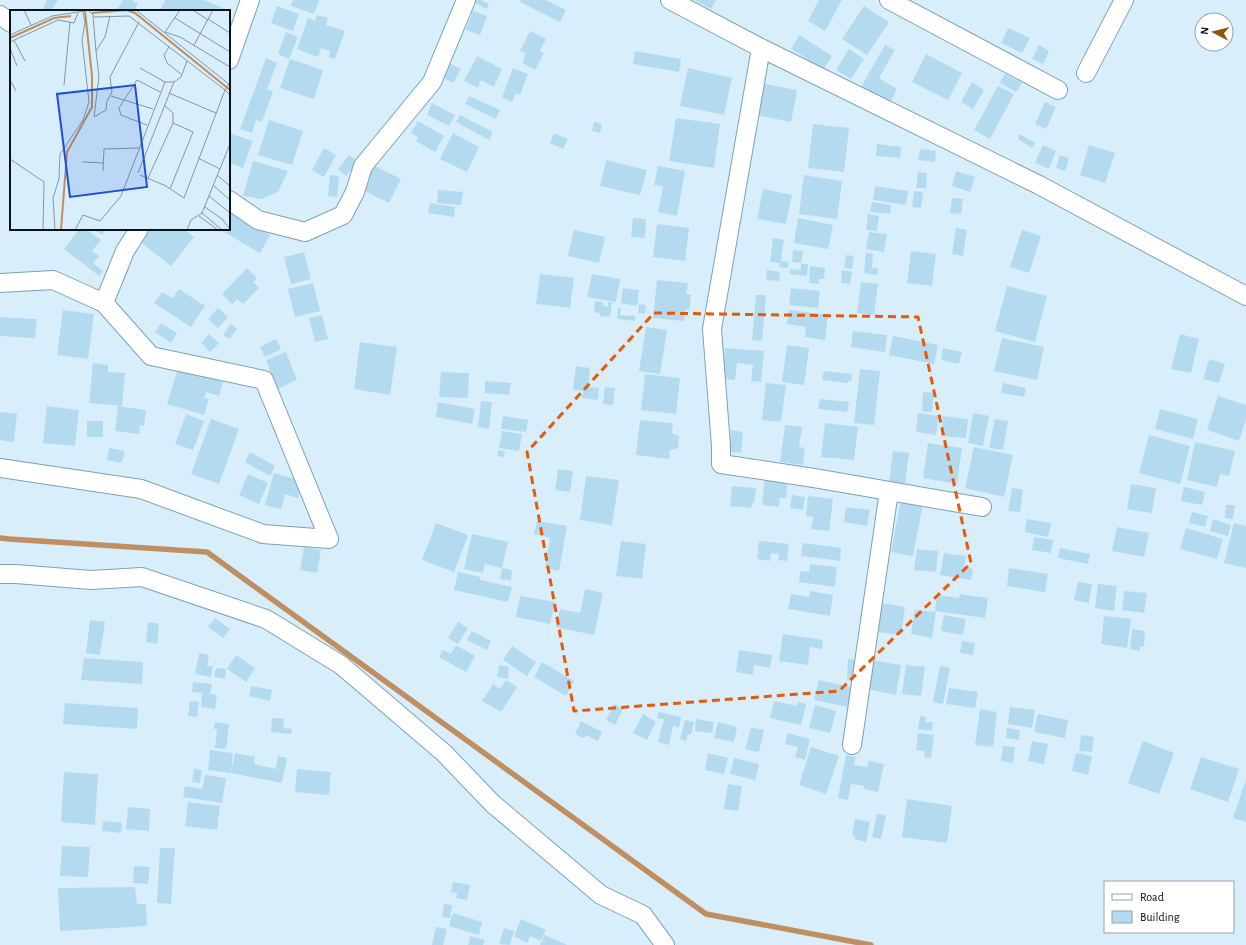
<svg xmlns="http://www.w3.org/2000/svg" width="1246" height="945" font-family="'Alegreya Sans',sans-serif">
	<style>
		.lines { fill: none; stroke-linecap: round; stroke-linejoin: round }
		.stream { stroke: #bf8f61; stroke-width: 5.5 }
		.building { fill: #b4daef }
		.minor-casing { stroke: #7da1b5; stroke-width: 20 }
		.minor { stroke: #fff; stroke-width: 18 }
		.marked { fill: none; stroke: #e8590c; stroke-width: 3; stroke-dasharray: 8 5; stroke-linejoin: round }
		.inset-river { fill: none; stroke: #bf8f61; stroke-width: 2 }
		.inset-road { fill: none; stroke: #8497a1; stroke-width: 1 }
		.view { fill: #1d4ed8; fill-opacity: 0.15; stroke: #1d4ed8; stroke-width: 2 }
		.inset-edge { fill: none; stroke: #05131a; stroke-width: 2 }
	</style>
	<rect width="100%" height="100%" fill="#d8effb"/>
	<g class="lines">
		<!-- stream -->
		<polyline class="stream" points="0,538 9,539 207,552 706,914 871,945"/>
	</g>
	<!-- building -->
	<g class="building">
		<polygon points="47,0 58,0 51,11 44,11 42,10"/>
		<polygon points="123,0 132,0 138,4 134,11 116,11"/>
		<polygon points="165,0 204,0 223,8 222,11 160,11"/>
		<polygon points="293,0 319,0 314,14 291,6"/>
		<polygon points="476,0 481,0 489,4 487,9 475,3"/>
		<polygon points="521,0 546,0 566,10 560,22 520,2"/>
		<polygon points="694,0 716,0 711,9"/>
		<polygon points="819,0 842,0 825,31 808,21"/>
		<polygon points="277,6 299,14 293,31 271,23"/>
		<polygon points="864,6 889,22 867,55 842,39"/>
		<polygon points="473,11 487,16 480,35 466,30"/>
		<polygon points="317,15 328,18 326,25 345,31 335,59 329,57 330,51 321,48 318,57 297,49 308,18 315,21"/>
		<polygon points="1008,28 1030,38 1022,53 1001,43"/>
		<polygon points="530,31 546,39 540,51 544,53 535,70 522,63 526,53 520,51"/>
		<polygon points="286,32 298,37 289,59 278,54"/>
		<polygon points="799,35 832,56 824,69 791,49"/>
		<polygon points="885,45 895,50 879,78 897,89 889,104 861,87"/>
		<polygon points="1039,45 1049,51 1043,64 1032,59"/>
		<polygon points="849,49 864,59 851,79 836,70"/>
		<polygon points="635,51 681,59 679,72 633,64"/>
		<polygon points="926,54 962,73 948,100 912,82"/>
		<polygon points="477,56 502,69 494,87 481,80 478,88 464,81"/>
		<polygon points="266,58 277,63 267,89 273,92 262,122 256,120 252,133 240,129"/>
		<polygon points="290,59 323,70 314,99 280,88"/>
		<polygon points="444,60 461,69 453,83 436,74"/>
		<polygon points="513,68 528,74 520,95 516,93 512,102 502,97"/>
		<polygon points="688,68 732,78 724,115 680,106"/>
		<polygon points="1005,74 1022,83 1016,92 1000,83"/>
		<polygon points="972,82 984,90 973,109 961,102"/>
		<polygon points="760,83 797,90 791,122 755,115"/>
		<polygon points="998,86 1014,94 990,139 974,130"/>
		<polygon points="469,96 500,110 496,119 465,104"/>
		<polygon points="1045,102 1056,107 1046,129 1035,124"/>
		<polygon points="432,103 455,115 449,126 427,115"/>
		<polygon points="460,115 493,132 489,140 456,122"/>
		<polygon points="676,118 720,124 714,168 669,161"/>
		<polygon points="269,120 303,131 292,165 258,155"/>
		<polygon points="418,121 444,136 435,152 416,141 418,137 411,133"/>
		<polygon points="594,122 602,124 600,133 592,131"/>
		<polygon points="813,124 849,128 844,172 808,168"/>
		<polygon points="229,133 253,141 243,168 229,162"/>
		<polygon points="453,133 479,147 467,172 440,159"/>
		<polygon points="554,133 568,139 563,149 550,143"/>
		<polygon points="1020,134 1035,143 1032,148 1018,139"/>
		<polygon points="877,144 901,147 900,158 876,156"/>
		<polygon points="1043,145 1056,151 1049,169 1035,163"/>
		<polygon points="1089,145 1115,153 1105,183 1080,175"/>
		<polygon points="324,148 336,155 324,177 312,170"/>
		<polygon points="920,149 936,151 935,162 918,160"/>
		<polygon points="349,155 358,162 346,176 338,169"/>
		<polygon points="1060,155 1069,158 1065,171 1056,168"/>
		<polygon points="606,160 647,170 640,195 600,186"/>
		<polygon points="253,161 288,171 278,192 262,199 243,196"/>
		<polygon points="371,164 401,179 389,203 359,188"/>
		<polygon points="658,166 685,171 677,216 658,212 663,186 654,185"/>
		<polygon points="956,171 975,177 970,192 952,186"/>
		<polygon points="918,172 927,173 926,188 916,188"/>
		<polygon points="330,175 339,176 337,197 328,196"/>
		<polygon points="804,175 842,181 837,219 799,214"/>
		<polygon points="875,186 908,191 906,205 873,200"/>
		<polygon points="763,189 792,195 786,224 757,219"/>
		<polygon points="438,190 463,192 461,205 437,203"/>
		<polygon points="914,191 923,192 921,208 912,207"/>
		<polygon points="952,198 963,199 961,214 950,213"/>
		<polygon points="872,202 891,205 890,214 870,212"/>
		<polygon points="430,203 455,207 454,217 428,213"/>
		<polygon points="229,210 231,212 270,235 260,253 219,229 229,229"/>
		<polygon points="868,214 879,216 877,231 866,230"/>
		<polygon points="633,218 646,219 645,238 631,237"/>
		<polygon points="798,218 833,225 828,249 794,243"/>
		<polygon points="657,224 689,228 685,261 653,257"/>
		<polygon points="956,228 967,230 963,256 952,254"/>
		<polygon points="79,229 86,229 101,240 92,251 99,256 93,263 103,271 99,276 64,249"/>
		<polygon points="93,229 106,229 102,235"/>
		<polygon points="146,229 184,229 194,237 171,266 138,240"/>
		<polygon points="574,230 605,237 599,263 568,256"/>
		<polygon points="1022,230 1041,236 1029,273 1010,267"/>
		<polygon points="869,232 887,234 884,252 866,249"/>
		<polygon points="773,238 784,240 781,261 788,262 788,268 779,267 780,263 770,262"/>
		<polygon points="793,250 803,251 801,263 792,262"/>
		<polygon points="911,251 936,254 932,286 907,283"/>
		<polygon points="304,252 311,279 291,284 284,257"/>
		<polygon points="866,253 873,254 872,268 878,268 877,275 864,273"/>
		<polygon points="846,255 854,256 852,269 844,268"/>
		<polygon points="801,264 808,264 807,276 790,274 790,269 801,270"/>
		<polygon points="810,266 825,268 824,279 819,279 819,284 809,283"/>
		<polygon points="247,268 257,278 253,282 259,288 243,304 237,299 232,304 222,294"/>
		<polygon points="767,270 780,272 779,281 766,280"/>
		<polygon points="842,270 852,272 850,284 841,283"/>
		<polygon points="540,274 574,278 570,308 536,304"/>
		<polygon points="592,274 620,279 616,302 587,297"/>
		<polygon points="657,280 688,283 686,294 691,295 689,310 685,310 684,321 653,318"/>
		<polygon points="861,282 878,284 874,315 857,313"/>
		<polygon points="313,283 320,311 295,317 288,289"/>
		<polygon points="1007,286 1047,296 1035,342 995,331"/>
		<polygon points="623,288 639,290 637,306 621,303"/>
		<polygon points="791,288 820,291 818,308 789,305"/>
		<polygon points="179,289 205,306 191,327 154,303 162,292 173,298"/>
		<polygon points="756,295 766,295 762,341 752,340"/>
		<polygon points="595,301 603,302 603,306 608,307 608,302 612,302 610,317 600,316 600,313 594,312"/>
		<polygon points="639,304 646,305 645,314 638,313"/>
		<polygon points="218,308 228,317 218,328 208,319"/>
		<polygon points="618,308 621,308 620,315 635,316 635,321 617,319"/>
		<polygon points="63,310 94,314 88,359 57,355"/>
		<polygon points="789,310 828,315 825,340 805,337 806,327 787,324"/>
		<polygon points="322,315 328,339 315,342 309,318"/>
		<polygon points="0,317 37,319 35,338 0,336"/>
		<polygon points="161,323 177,333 171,343 155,332"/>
		<polygon points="231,324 237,329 230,339 223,335"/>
		<polygon points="646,327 667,330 660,374 639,371"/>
		<polygon points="853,331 887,335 885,352 851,347"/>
		<polygon points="209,334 219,343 210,352 201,343"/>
		<polygon points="1180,334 1199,339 1191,373 1171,369"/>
		<polygon points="893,336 938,345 934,364 889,355"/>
		<polygon points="1002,338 1044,347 1037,380 994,371"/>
		<polygon points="276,339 281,349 265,357 260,347"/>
		<polygon points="360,342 397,347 390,395 354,389"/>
		<polygon points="787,345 809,348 804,385 782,382"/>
		<polygon points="725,348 764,351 761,382 751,381 753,365 737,363 735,380 722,379"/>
		<polygon points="943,348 962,352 959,364 941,360"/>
		<polygon points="286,352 297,380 277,389 266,360"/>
		<polygon points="1209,359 1225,364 1219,383 1203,379"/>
		<polygon points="93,363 108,365 108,372 125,373 122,406 89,403"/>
		<polygon points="179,365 224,379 219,396 206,392 204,398 209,399 204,415 167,404"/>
		<polygon points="576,366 590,368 588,387 599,388 598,400 582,398 583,391 573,390"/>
		<polygon points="860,369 880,371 874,425 854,423"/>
		<polygon points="824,371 852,374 851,381 848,381 848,383 822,380"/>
		<polygon points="441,372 469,373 468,398 439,397"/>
		<polygon points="645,374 680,378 676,414 641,410"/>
		<polygon points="485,381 511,383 509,395 485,393"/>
		<polygon points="766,383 786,385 781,422 762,420"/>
		<polygon points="1003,383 1026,388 1024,397 1001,393"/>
		<polygon points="605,387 615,388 613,405 603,404"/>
		<polygon points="923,392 934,393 932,412 922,411"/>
		<polygon points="1218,396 1246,405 1246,419 1239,441 1207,430"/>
		<polygon points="820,399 849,402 847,412 818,409"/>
		<polygon points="481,401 492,402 489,429 478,427"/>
		<polygon points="438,402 475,409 472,424 436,417"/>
		<polygon points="47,406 79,410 75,446 43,443"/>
		<polygon points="118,406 146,410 144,426 140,425 139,434 115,431"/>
		<polygon points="1160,409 1198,419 1193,439 1155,429"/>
		<polygon points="0,412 17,414 14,442 0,440"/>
		<polygon points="918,413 939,416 936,435 916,432"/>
		<polygon points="973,413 989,416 983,446 968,443"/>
		<polygon points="186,414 204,421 193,450 175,444"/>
		<polygon points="503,416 528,420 526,432 501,429"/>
		<polygon points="943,416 968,419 966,438 941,436"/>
		<polygon points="211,419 239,429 219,484 191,474"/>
		<polygon points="995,419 1008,421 1003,450 989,448"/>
		<polygon points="640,420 673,423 672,433 679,436 678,448 670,450 669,459 636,455"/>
		<rect x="87" y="421" width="16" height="16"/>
		<polygon points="825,423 858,427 854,460 821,457"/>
		<polygon points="785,425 802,427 799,447 805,448 803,465 780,462"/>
		<polygon points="731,430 743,432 741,453 729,451"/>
		<polygon points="502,431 522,434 519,451 499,448"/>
		<polygon points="1149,435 1190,446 1180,484 1139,473"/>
		<polygon points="1195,442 1235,451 1229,476 1220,474 1217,487 1187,480"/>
		<polygon points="928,443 962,448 957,484 923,478"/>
		<polygon points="974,447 1013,455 1004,497 965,488"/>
		<polygon points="109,448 125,451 122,463 107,460"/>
		<polygon points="498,450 505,451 504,457 497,456"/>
		<polygon points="893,451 909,453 905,484 889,482"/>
		<polygon points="250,452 275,466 270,476 245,462"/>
		<polygon points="558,469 573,471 570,492 555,490"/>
		<polygon points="274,473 302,481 298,498 285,494 281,509 265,505"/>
		<polygon points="248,474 268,483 259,504 239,495"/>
		<polygon points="586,476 619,480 612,525 580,520"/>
		<polygon points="765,477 788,480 786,498 780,498 779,507 762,505"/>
		<polygon points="1131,484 1156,488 1152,513 1127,509"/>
		<polygon points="732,486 756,488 754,503 752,503 751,508 730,506"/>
		<polygon points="1184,487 1205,492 1202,505 1181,501"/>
		<polygon points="1012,488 1023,490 1020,512 1008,511"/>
		<polygon points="792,495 805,497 803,510 790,508"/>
		<polygon points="808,496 833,499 829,531 811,529 813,517 806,516"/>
		<polygon points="901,499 923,503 913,556 891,552"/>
		<polygon points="1226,505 1235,505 1233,519 1225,518"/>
		<polygon points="846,507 870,510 867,526 844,522"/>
		<polygon points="1192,512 1208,516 1205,527 1189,523"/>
		<polygon points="1027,519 1051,523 1048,537 1025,532"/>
		<polygon points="1213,519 1231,525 1228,536 1210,531"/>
		<polygon points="537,521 567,526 559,571 545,568 550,538 534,534"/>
		<polygon points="436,523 468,535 454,572 422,560"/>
		<polygon points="1234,523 1246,526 1246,568 1224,563"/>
		<polygon points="1117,527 1149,533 1144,557 1112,551"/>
		<polygon points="1186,528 1223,539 1217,559 1180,549"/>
		<polygon points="472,534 508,542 502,568 485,564 483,573 464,569"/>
		<polygon points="1034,537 1053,540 1051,553 1032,550"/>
		<polygon points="621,541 646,544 642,579 616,576"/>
		<polygon points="759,541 789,544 787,561 778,560 779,554 771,553 770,561 757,559"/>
		<polygon points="803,543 841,548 840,561 801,556"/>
		<polygon points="304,547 321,550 317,573 300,570"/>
		<polygon points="1060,548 1090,554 1088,564 1058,558"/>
		<polygon points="917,549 938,551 936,572 914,570"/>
		<polygon points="944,553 966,556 964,567 973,569 971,580 940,575"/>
		<polygon points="810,564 837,567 835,587 799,582 800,571 809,572"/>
		<polygon points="502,568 512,570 511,581 500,579"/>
		<polygon points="1009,568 1048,574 1045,592 1007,586"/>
		<polygon points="458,572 480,577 480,580 512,587 508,602 454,590"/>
		<polygon points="1078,582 1092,584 1089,603 1074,600"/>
		<polygon points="1098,584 1117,586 1114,611 1095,608"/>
		<polygon points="585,589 603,593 594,635 556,627 560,609 580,613"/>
		<polygon points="810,591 833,595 830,616 788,609 791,594 809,597"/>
		<polygon points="1124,591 1147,593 1144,613 1122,610"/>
		<polygon points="960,594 988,598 985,618 935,611 937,595 959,598"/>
		<polygon points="520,596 555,602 550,624 516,617"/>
		<polygon points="881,603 905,607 901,635 877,632"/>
		<polygon points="915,610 936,612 932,638 911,634"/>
		<polygon points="944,615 966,619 963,635 941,631"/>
		<polygon points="1104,616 1131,619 1127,648 1101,644"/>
		<polygon points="215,618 230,629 223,638 208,627"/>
		<polygon points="90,620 105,622 100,655 86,653"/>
		<polygon points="148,622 159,624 157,644 146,642"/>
		<polygon points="458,622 468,628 458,644 448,638"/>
		<polygon points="1132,629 1145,631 1144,647 1140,646 1140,651 1130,649"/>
		<polygon points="472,631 491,641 487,650 467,640"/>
		<polygon points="783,634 823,640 822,649 810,647 808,665 779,661"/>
		<polygon points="962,641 975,643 973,655 960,653"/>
		<polygon points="456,645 475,656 466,672 439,657 443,650 451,654"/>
		<polygon points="512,646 536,662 527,676 503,660"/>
		<polygon points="739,650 772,655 770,668 754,665 753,675 736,672"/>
		<polygon points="199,653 209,655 207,666 213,666 211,677 195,674"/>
		<polygon points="236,655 255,668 246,682 227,669"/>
		<polygon points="84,658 143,662 142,684 81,680"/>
		<polygon points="848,659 860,661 858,681 847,679"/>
		<polygon points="871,660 901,665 896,695 866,689"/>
		<polygon points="542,662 574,681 566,696 534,677"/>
		<polygon points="499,665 509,667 508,679 497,677"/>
		<polygon points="906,665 925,667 921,696 902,694"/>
		<polygon points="940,666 950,668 943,704 933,702"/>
		<polygon points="216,668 226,669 225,679 214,677"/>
		<polygon points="506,680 517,687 501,712 482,701 493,684 500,689"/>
		<polygon points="819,680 852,687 848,707 814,700"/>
		<polygon points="193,682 212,684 210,694 217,695 215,709 201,707 202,693 192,692"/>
		<polygon points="251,686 272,690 270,701 249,696"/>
		<polygon points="949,688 978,692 975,708 946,704"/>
		<polygon points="190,701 199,702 197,717 188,716"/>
		<polygon points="774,701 797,706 798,702 806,704 801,725 770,718"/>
		<polygon points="65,703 138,708 137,729 63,724"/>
		<polygon points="614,704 623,709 615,725 606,720"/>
		<polygon points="815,705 836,711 830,733 809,728"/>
		<polygon points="1010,707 1035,710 1032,728 1008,724"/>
		<polygon points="980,709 997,712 993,747 975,745"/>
		<polygon points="659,712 681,717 679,728 673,726 669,745 658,742 664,719 657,718"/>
		<polygon points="643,714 656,722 647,740 633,733"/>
		<polygon points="1038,714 1068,720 1065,738 1034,732"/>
		<polygon points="920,716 926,717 925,722 933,722 932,731 918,729"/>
		<polygon points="272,718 284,719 283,728 292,729 291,734 271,732"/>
		<polygon points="696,719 714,722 712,733 695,731"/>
		<polygon points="685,720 694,722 691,735 688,734 686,741 680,739"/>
		<polygon points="581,721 602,732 598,741 586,735 584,738 575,734"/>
		<polygon points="215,722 229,724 226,749 215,748 217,729 214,729"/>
		<polygon points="718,722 737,727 734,742 714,738"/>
		<polygon points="751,727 764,730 759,752 745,749"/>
		<polygon points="1007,728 1020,730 1019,740 1006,738"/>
		<polygon points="787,733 810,739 805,760 795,757 798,747 785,744"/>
		<polygon points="918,733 934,735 931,758 924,757 925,751 916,750"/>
		<polygon points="1081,735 1094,737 1092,752 1079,751"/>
		<polygon points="1032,741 1048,744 1044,764 1028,761"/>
		<polygon points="1143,741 1174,753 1159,794 1128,783"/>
		<polygon points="1003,746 1015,747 1013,763 1001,761"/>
		<polygon points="811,747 839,756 826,794 799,785"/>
		<polygon points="210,750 233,753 231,773 208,770"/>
		<polygon points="235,753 255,757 254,764 276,769 278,756 287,758 282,783 231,773"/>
		<polygon points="708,753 728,758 724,774 705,770"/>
		<polygon points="1076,753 1092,756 1088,775 1072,771"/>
		<polygon points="846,755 856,757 854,765 867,767 869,761 884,764 878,792 864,789 864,786 851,784 848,800 838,798"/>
		<polygon points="1201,757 1239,769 1228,802 1190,789"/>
		<polygon points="734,758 759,764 755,780 730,774"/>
		<polygon points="194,769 202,770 200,783 192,782"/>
		<polygon points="297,769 331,772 329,795 295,792"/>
		<polygon points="64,772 98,774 95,825 61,822"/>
		<polygon points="205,775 226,778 222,803 183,797 185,786 202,789"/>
		<polygon points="1246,779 1246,822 1233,818"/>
		<polygon points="728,784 742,786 738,811 724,809"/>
		<polygon points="907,799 952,806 947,843 902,837"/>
		<polygon points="188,802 220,806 217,830 185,826"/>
		<polygon points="128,807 150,809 149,831 126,829"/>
		<polygon points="877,814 886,815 881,839 872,837"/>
		<polygon points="855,819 870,822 866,842 855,839 855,836 852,835"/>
		<polygon points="103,821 122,823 121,833 102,831"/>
		<polygon points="62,846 90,847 88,877 60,876"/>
		<polygon points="160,848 175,848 171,904 157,903"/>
		<polygon points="134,866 150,867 148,884 133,883"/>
		<polygon points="453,882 470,885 467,900 456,898 457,893 451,892"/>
		<polygon points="135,887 137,904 146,904 147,926 60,931 58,888"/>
		<polygon points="444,904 452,905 450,918 442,917"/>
		<polygon points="453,913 482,922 479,935 449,926"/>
		<polygon points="521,919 546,930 541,941 530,936 527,943 514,936"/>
		<polygon points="436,927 447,929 443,945 432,945"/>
		<polygon points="504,928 514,931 510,945 499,944"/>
		<polygon points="545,935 567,945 540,945"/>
		<polygon points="470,936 485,940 483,945 468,945"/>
	</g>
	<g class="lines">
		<!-- minor casing -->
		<g class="minor-casing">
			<g id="minor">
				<polyline points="670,0 761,48 1039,185 1246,296"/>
				<polyline points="889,0 1058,90"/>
				<polyline points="0,15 11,23"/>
				<polyline points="761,48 712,329 721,446 721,464 814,478 982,507"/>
				<polyline points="229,60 250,0"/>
				<polyline points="1086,73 1124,0"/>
				<polyline points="229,200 258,220 305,232 343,215 355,192 363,166 432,82 466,0"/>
				<polyline points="0,283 53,280 104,303 151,356 264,380 329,539 263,534 141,489 0,468"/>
				<polyline points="104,303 125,251 139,229"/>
				<polyline points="0,574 16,574 91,580 142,577 266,619 341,665 444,753 493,804 601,895 643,915 665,945"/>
				<polyline points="852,745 889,491"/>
			</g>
		</g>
		<!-- minor -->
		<use href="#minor" class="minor"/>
	</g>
	<!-- marked area -->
	<path class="marked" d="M654,313L918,317L971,563L839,691L574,711L527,452Z"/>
	<!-- overview -->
	<g transform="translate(10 10)">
		<rect width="220" height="220" fill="#d8effb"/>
		<path class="inset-river" d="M82,3L117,0L125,3L220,80M0,28L44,8L61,6M51,220L57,142L82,97V66L75,1"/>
		<path class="inset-road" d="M14,0L21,15M126,0L220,75M183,0L198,10M79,1L85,7L119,6L215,80L174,188L156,176L130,165M83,6L86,41M100,6L95,27L86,41L89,67L84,107L96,100L97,91L102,82L100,67L129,12M165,8L220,42M198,9L220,23M155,22L170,27L220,57M155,22L170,0M0,25L42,6L81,0M4,30L15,51M0,32L48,10L64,13L68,3M184,35L203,0M159,37L154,45L157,53L171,64M0,38L7,56M130,58L155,72M0,70L6,81M220,72L215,80L220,85M54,75L60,12M159,83L206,103M101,86L143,99M137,115L111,105L109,98L127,70L150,82M188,148L210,159M0,149L34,172L33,220M72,152L93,153M93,161L94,139L129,138M128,163L164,72L171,67L177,51M207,165L220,176M138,168L163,113V103L154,95M204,176L220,190M160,179L183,122L163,113M199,186L220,203M195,197L212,209L220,219M192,203L220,134M189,206L208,220M45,220L43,188L49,169L50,144L73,110L79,92L72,30L75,13L73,2M65,220L73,205L90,211L111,186L155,72H164M177,220L181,210L192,203L212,220"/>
		<path class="view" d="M125,75L137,177L60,187L47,84Z"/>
		<rect width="220" height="220" class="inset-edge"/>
	</g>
	<!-- legend -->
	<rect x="1104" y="881" width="130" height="52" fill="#ffffff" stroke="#9ba1a3"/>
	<rect x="1112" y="894" width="20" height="6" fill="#ffffff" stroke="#9ba1a3"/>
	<text x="1140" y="901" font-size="12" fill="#05131a">Road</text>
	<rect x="1112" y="911" width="20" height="12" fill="#b4daef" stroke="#9ba1a3"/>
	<text x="1140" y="921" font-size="12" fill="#05131a">Building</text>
	<!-- north arrow -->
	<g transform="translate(1214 32) rotate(277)"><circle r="19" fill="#ffffff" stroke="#9ba1a3"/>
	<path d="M0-3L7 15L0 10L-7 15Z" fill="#8f5611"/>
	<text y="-6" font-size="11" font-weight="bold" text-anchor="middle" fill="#05131a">N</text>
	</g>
</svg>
